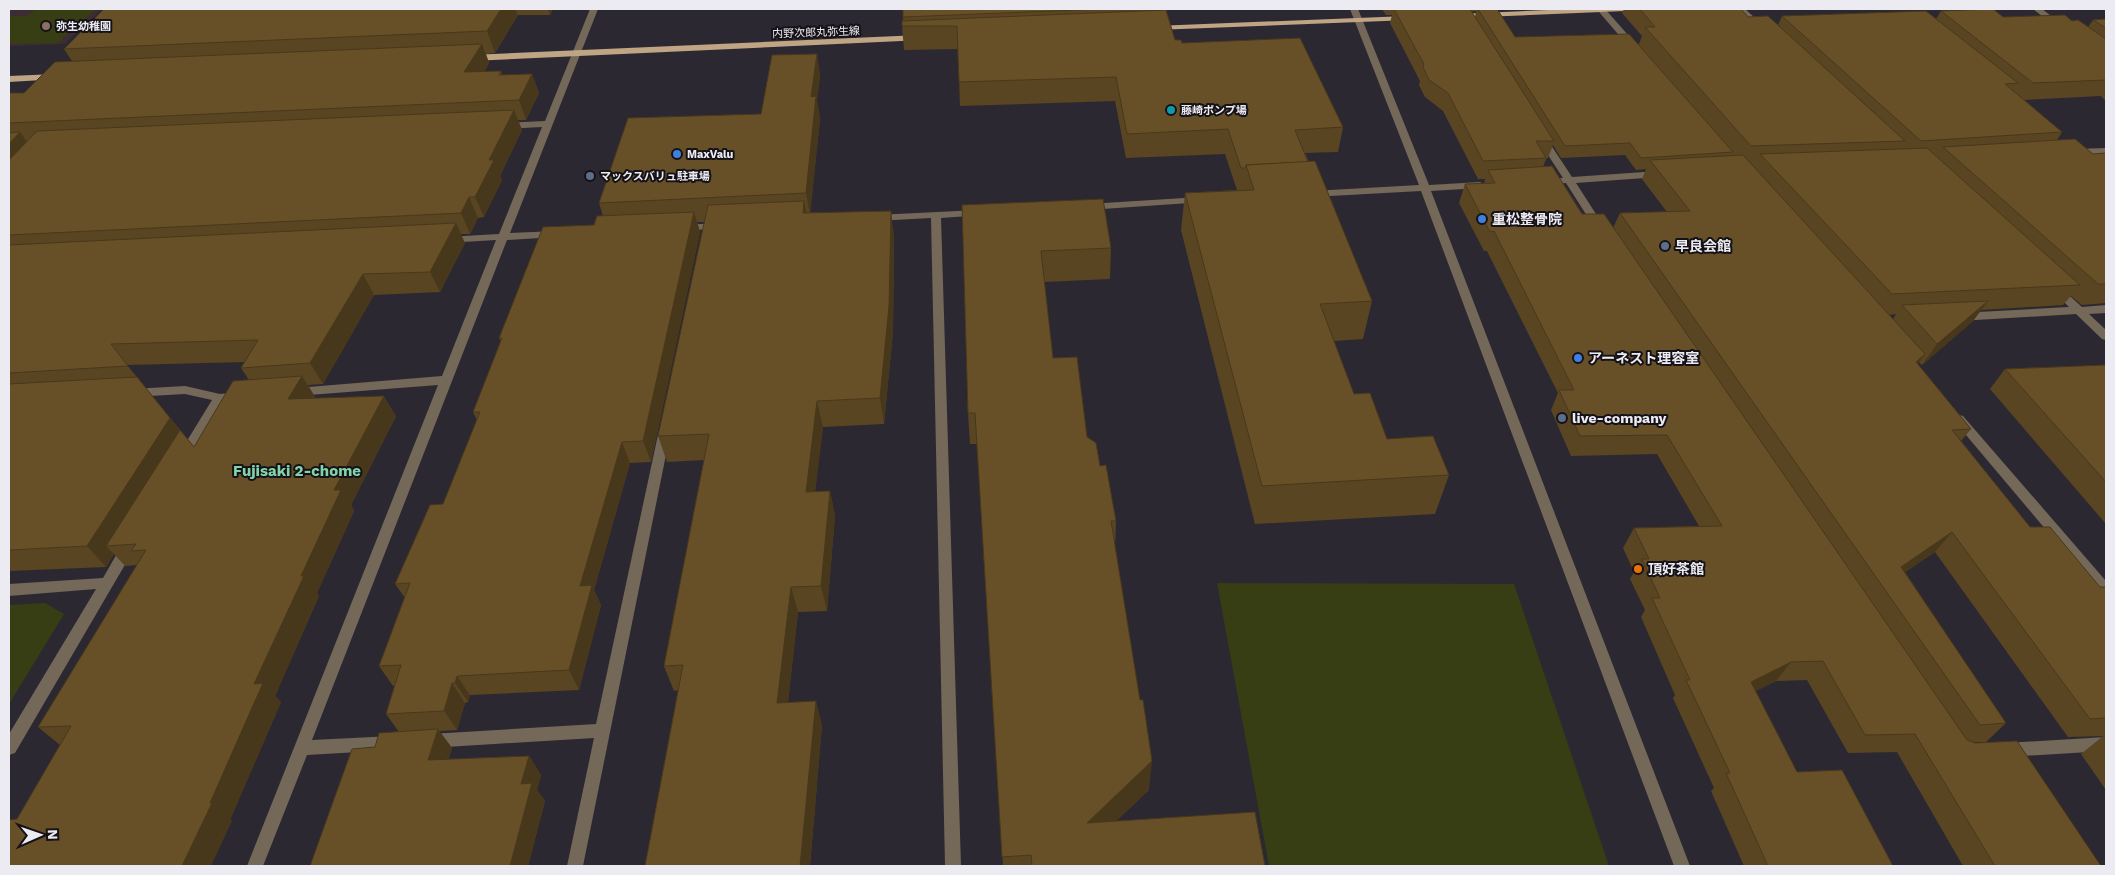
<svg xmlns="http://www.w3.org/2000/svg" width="2115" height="875" font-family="'Work Sans','Noto Sans JP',sans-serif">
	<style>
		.education { fill: #3f2c33 }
		.green { fill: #373e14 }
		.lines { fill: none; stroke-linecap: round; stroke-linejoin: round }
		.minor { fill: #746858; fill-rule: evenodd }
		.major { fill: #bfa583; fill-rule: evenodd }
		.wall { fill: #594522; fill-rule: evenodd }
		.shaded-wall { fill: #48381b }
		.building { fill: #675027; stroke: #48381b }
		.education-dot { fill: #8d6e63; stroke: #141217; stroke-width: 2 }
		.culture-dot { fill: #0f9aa8; stroke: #141217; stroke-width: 2 }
		.shop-dot { fill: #3f7fe0; stroke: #141217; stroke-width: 2 }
		.service-dot { fill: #5c6f8a; stroke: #141217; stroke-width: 2 }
		.food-dot { fill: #e8710a; stroke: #141217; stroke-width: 2 }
		.labels { text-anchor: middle; stroke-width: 4; stroke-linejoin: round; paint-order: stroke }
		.far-poi-label { font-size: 11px; font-weight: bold; fill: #edebf2; stroke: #141217; text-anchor: start }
		.far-street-label { font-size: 11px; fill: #edebf2; stroke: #141217 }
		.poi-label { font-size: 14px; font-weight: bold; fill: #edebf2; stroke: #141217; text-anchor: start }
		.neighbourhood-label { font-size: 15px; font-weight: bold; fill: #82d3aa; stroke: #141217 }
	</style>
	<rect width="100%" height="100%" fill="#2c2832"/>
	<!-- education -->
	<polygon class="education" points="9,9 102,9 64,44 9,46"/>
	<!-- green -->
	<g class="green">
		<polygon points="36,9 96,9 58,43 9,44 9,16 27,16"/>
		<polygon points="1217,583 1514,584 1609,866 1269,866"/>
		<polygon points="45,603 64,614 9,704 9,605"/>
	</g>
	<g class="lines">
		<!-- minor -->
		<g class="minor">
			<polygon points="590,9 598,9 510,233 556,231 561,234 556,237 507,240 312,740 393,736 399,738 401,743 399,748 393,750 307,755 263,866 247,866 438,385 296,396 290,392 296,388 442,376 496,240 446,243 441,240 446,237 499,234 542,127 503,129 498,126 503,123 545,121"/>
			<polygon points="1350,9 1358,9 1429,185 1480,182 1485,185 1480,188 1431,191 1690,866 1674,866 1421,191 1312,197 1307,194 1312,191 1419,185"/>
			<polygon points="1599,9 1605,9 1636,44 1636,48 1630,48 1599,12"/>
			<polygon points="1737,9 1745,9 1764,26 1764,30 1758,30"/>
			<polygon points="2033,9 2042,9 2063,25 2056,27"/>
			<polygon points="1542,135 1545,136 1572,177 1659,171 1664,174 1659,177 1576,183 1605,228 1604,230 1596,230 1566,183 1545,185 1540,182 1545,179 1563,178 1537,138"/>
			<polygon points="2106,148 2106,154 2074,155 2069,152 2074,149"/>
			<polygon points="1200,197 1204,198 1204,202 1088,210 1083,207 1088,204"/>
			<polygon points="978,210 983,213 982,215 941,218 961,866 945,866 931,218 876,221 871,218 876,215"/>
			<polygon points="721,223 725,224 726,226 725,228 681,231 676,228 681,225"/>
			<polygon points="2056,286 2060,287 2082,307 2106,305 2106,313 2089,314 2106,330 2106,340 2102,339 2076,314 1959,321 1953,317 1959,313 2069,307 2051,289"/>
			<polygon points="185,386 220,394 239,392 245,396 239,400 224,402 187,460 179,460 177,457 212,400 185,394 132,397 126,393 132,389"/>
			<polygon points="1959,415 1963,416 2106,581 2106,597 2101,595 1955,422 1953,419 1955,416"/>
			<polygon points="665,426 671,430 583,866 567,866 594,738 430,748 424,746 422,741 424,736 430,734 596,724 659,430"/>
			<polygon points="128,542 133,543 135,547 133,551 15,753 9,755 9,734 96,589 9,596 9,584 103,578 123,543"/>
			<polygon points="2106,737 2106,751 2006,757 2000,755 1998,750 2000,745 2006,743"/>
		</g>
		<!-- major -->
		<g class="major">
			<polygon points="1572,9 1629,9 1625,11 1457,18 1453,16 1457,14"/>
			<polygon points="1407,16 1411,18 1410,20 1155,30 1151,28 1155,26"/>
			<polygon points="920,35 923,36 923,40 471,61 467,58 471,55"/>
			<polygon points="56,74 60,77 59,79 9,82 9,76"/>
		</g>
	</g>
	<!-- wall -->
	<g class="wall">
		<path d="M104,9H553L550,15H518L495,53L486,54L489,63L484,72L501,71L502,75L532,74L539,93L526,120H518L522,130L500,176L502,180L484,217L478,218L470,234H460L465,243L440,292L374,295L323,384L308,385L315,397L314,398L396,416L351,505L354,511L317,593L319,596L275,696L281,702L230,820L232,821L17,819L60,745L38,727L137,565L125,566L114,554L106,567L9,571V93H24L72,61L64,49ZM245,362L241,368L249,380L194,447L127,365Z"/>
		<polygon points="903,9 1164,9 1175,40 1182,43 1343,127 1338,152 1305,153 1372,301 1363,339 1334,341 1354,394 1387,439 1449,475 1435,514 1255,524 1181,230 1185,193 1237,190 1225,154 1126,158 1115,101 960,106 958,49 904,50 902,26 903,21"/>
		<path d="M1382,9H1497L1515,37L1639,44L1642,36L1622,13L1624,9H1741L1748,17L1778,25L1782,16L1936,19L1941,11L2003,17L2072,21L2088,27L2093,20L2106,19V101L2101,96L2024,100L2062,132L2057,140L2093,154L2106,153V304V303L2082,305L2071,296L2063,305L1981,310L1973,321L1922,365L1919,362L1918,364L1971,429L1961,441L2030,527L2100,587H2106V736L2068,737L1935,552L1905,572L2006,723L1986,742H1973L2101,866H1963L1897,752L1848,753L1807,680L1776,681L1755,691L1797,772L1893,866H1744L1711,791L1714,788L1673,698L1675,695L1641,617L1645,610L1630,579L1634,572L1623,548L1634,528L1699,526L1657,454L1571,456L1551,410L1558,393L1487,251H1484L1459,203L1465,184H1484L1485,179H1478L1443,111L1425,97L1419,85L1420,81L1390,23L1392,15H1386ZM1476,11L1475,17L1471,12ZM1553,145L1561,158L1625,155L1636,170L1646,169L1642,179L1667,212L1620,213L1613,228L1582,214L1543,167L1546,159L1548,158ZM1896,314L1893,319L1889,315Z"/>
		<polygon points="817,54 820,76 817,100 820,119 810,213 894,237 893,332 884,424 823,427 815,491 830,491 835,516 827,611 798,612 788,702 822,725 810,866 645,866 678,690 674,691 664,666 704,460 667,462 658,436 705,222 697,222 700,232 651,462 630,463 594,590 601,605 579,690 470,695 468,702 465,703 457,730 439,731 452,748 448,760 529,756 541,775 537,790 545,801 528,866 310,866 375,747 399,732 386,714 395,685 393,686 379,666 405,598 395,584 443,504 477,420 473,412 501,342 499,338 594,225 603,216 599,203 761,114"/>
		<polygon points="962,205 1111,248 1110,279 1044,282 1053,358 1100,466 1116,521 1115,546 1149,790 1116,821 1265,866 1003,866 977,444 970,444 968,413"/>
		<polygon points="2106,365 2106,524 1990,389 2005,369"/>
		<polygon points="2103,736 2106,736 2106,790 2081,754"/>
	</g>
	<!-- shaded-wall -->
	<g class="shaded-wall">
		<polygon points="501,9 515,9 518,15 495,53 487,31"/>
		<polygon points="548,9 553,9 550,15"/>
		<polygon points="482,44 489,63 472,92 464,72"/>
		<polygon points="817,54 820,76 817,100 820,119 810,216 806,193 811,97"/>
		<polygon points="532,74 539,93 526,120 519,100"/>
		<polygon points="514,110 522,130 500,176 502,180 484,217 475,197 489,160"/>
		<polygon points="20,132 34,152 9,179 9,144"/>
		<polygon points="469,197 478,218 470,234 461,213"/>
		<polygon points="804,201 809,226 803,213"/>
		<polygon points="891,211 894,237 893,332 884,424 880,398"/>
		<polygon points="694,212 700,232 651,462 643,441"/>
		<polygon points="456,223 465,243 440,292 430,272"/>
		<polygon points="363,274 374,295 323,384 310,363"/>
		<polygon points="1988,301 1973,321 1922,365 1937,344"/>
		<polygon points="1925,354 1911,374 1916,362"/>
		<polygon points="302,376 315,397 302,420 288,399"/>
		<polygon points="384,396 396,416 351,505 354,511 317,593 319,596 275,696 281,702 230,820 232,821 211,866 182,866 210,803 254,684 301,576 334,490"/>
		<polygon points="817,401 823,427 812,518 806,492"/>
		<polygon points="170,418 186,438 106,546 114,554 106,567 87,546"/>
		<polygon points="622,442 630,463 594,590 601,605 579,690 569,670 580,586"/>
		<polygon points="830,491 835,516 827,611 821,586"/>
		<polygon points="1952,532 1935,552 1885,586 1901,567"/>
		<polygon points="791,587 798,612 785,727 777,703"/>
		<polygon points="1791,662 1776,681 1736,701 1751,682"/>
		<polygon points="457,676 470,695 468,702 455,683"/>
		<polygon points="452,683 465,703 457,730 444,711"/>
		<polygon points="816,701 822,725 810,866 800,866"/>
		<polygon points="438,729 452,748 442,779 428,760"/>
		<polygon points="529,756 541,775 537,790 545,801 528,866 510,866 521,784"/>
		<polygon points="1152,761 1149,790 1086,850 1087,823"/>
	</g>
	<!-- building -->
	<g class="building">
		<polygon points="104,9 501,9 487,31 64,49"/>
		<polygon points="903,9 1102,9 903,17"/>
		<polygon points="1394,9 1470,9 1554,141 1536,141 1546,158 1483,161 1448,93 1429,80 1423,67 1424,64"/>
		<polygon points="1478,9 1497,9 1515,37 1629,34 1733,152 1641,158 1630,143 1565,146"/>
		<polygon points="1640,9 1741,9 1748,17 1768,16 1905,141 1751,146 1645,27 1655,27"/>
		<polygon points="1993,9 2003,17 2065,15 2072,21 2078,20 2106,39 2106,80 2033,83 1941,11"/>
		<polygon points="1166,10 1175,40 1181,40 1182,43 1300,38 1343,127 1295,130 1308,162 1246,165 1245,168 1241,168 1228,129 1127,134 1116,77 959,82 957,26 902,26 902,21"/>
		<polygon points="1926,11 2018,83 2005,84 2062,132 1921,141 1782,16"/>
		<polygon points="2106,19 2106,28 2093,20"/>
		<polygon points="482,44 464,72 501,71 499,75 532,74 519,100 9,123 9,93 24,93 55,62"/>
		<polygon points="817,54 811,97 816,96 806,193 599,203 628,118 761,114 772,55"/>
		<polygon points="514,110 489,160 494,160 475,197 469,197 461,213 9,235 9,160 37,131"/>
		<polygon points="20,132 9,144 9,133"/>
		<polygon points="2075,139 2093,154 2106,153 2106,284 2098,284 1943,147"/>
		<polygon points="1927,148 2080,285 1892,294 1760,154"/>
		<polygon points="1743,155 1925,354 1916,362 1971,429 1952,430 2030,527 2050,527 2100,587 2106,587 2106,718 2090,719 1952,532 1901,567 2006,723 1980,725 1620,213 1690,211 1650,160"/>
		<polygon points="1315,161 1372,301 1320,304 1354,394 1370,393 1387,439 1433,436 1449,475 1262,486 1185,193 1254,190 1246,165"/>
		<polygon points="1552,166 1582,214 1604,214 1967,740 1975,743 2017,741 2101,866 1995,866 1915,734 1865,735 1823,661 1791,662 1751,682 1797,772 1842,770 1893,866 1768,866 1726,773 1730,773 1686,680 1690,680 1652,598 1660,598 1642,559 1649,559 1634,528 1722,526 1667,435 1580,436 1559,390 1574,390 1494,231 1490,232 1465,184 1495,183 1488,170"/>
		<polygon points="1103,199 1111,248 1041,251 1053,358 1077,357 1087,437 1096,443 1100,466 1106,465 1116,521 1111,521 1140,700 1143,700 1152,761 1087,823 1255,812 1265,866 1032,866 1031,855 1002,857 975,413 968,413 962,205"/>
		<polygon points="804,201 803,213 891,211 889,306 880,398 817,401 806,492 830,491 821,586 791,587 777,703 816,701 800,866 645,866 683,665 664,666 709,434 658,436 708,205"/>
		<polygon points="694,212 643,441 622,442 580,586 592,585 569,670 457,676 455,683 452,683 444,711 386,714 401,665 379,666 410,583 395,584 430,505 443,504 480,412 473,412 502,338 499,338 543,227 594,225 597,216"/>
		<polygon points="456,223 430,272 363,274 310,363 241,368 258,340 111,344 128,366 9,373 9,245"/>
		<polygon points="1988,301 1937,344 1902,305"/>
		<polygon points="2106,365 2106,482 2005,369"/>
		<polygon points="302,376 288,399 384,396 334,490 341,490 301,576 304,576 254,684 263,683 210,803 212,803 182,866 9,866 9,820 17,819 71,726 38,727 146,550 131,551 136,544 106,546 180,430 194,447 233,381"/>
		<polygon points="137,377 170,418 87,546 9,550 9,384"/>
		<polygon points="438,729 428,760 529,756 521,784 532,783 510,866 310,866 352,749 375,747 379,733"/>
	</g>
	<!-- markers -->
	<circle class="education-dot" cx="46" cy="26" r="5"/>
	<circle class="culture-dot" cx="1171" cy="110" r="5"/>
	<g class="shop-dot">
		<circle cx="677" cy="154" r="5"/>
		<circle cx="1482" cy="219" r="5"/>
		<circle cx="1578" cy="358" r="5"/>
	</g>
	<g class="service-dot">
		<circle cx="590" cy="176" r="5"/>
		<circle cx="1665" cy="246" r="5"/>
		<circle cx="1562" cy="418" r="5"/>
	</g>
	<circle class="food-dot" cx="1638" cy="569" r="5"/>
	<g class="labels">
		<!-- far-poi labels -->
		<g class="far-poi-label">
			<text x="56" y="30">弥生幼稚園</text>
			<text x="1181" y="114">藤崎ポンプ場</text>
			<text x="687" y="158">MaxValu</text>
			<text x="600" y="180">マックスバリュ駐車場</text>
		</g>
		<!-- far-street labels -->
		<g class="far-street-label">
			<text transform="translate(816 32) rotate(-2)" y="4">内野次郎丸弥生線</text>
		</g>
		<!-- poi labels -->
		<g class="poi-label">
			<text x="1492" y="224">重松整骨院</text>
			<text x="1675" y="251">早良会館</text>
			<text x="1588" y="363">アーネスト理容室</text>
			<text x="1572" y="423">live-company</text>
			<text x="1648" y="574">頂好茶館</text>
		</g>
		<!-- neighbourhood labels -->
		<g class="neighbourhood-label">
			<text x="297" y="476">Fujisaki 2-chome</text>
		</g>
	</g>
	<!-- border -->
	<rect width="2115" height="875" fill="none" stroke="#edebf2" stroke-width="20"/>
	<!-- north arrow -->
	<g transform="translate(40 835) rotate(88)" stroke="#141217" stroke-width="4" paint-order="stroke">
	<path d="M0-4L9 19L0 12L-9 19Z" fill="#edebf2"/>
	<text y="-8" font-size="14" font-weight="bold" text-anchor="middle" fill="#edebf2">N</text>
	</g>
</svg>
